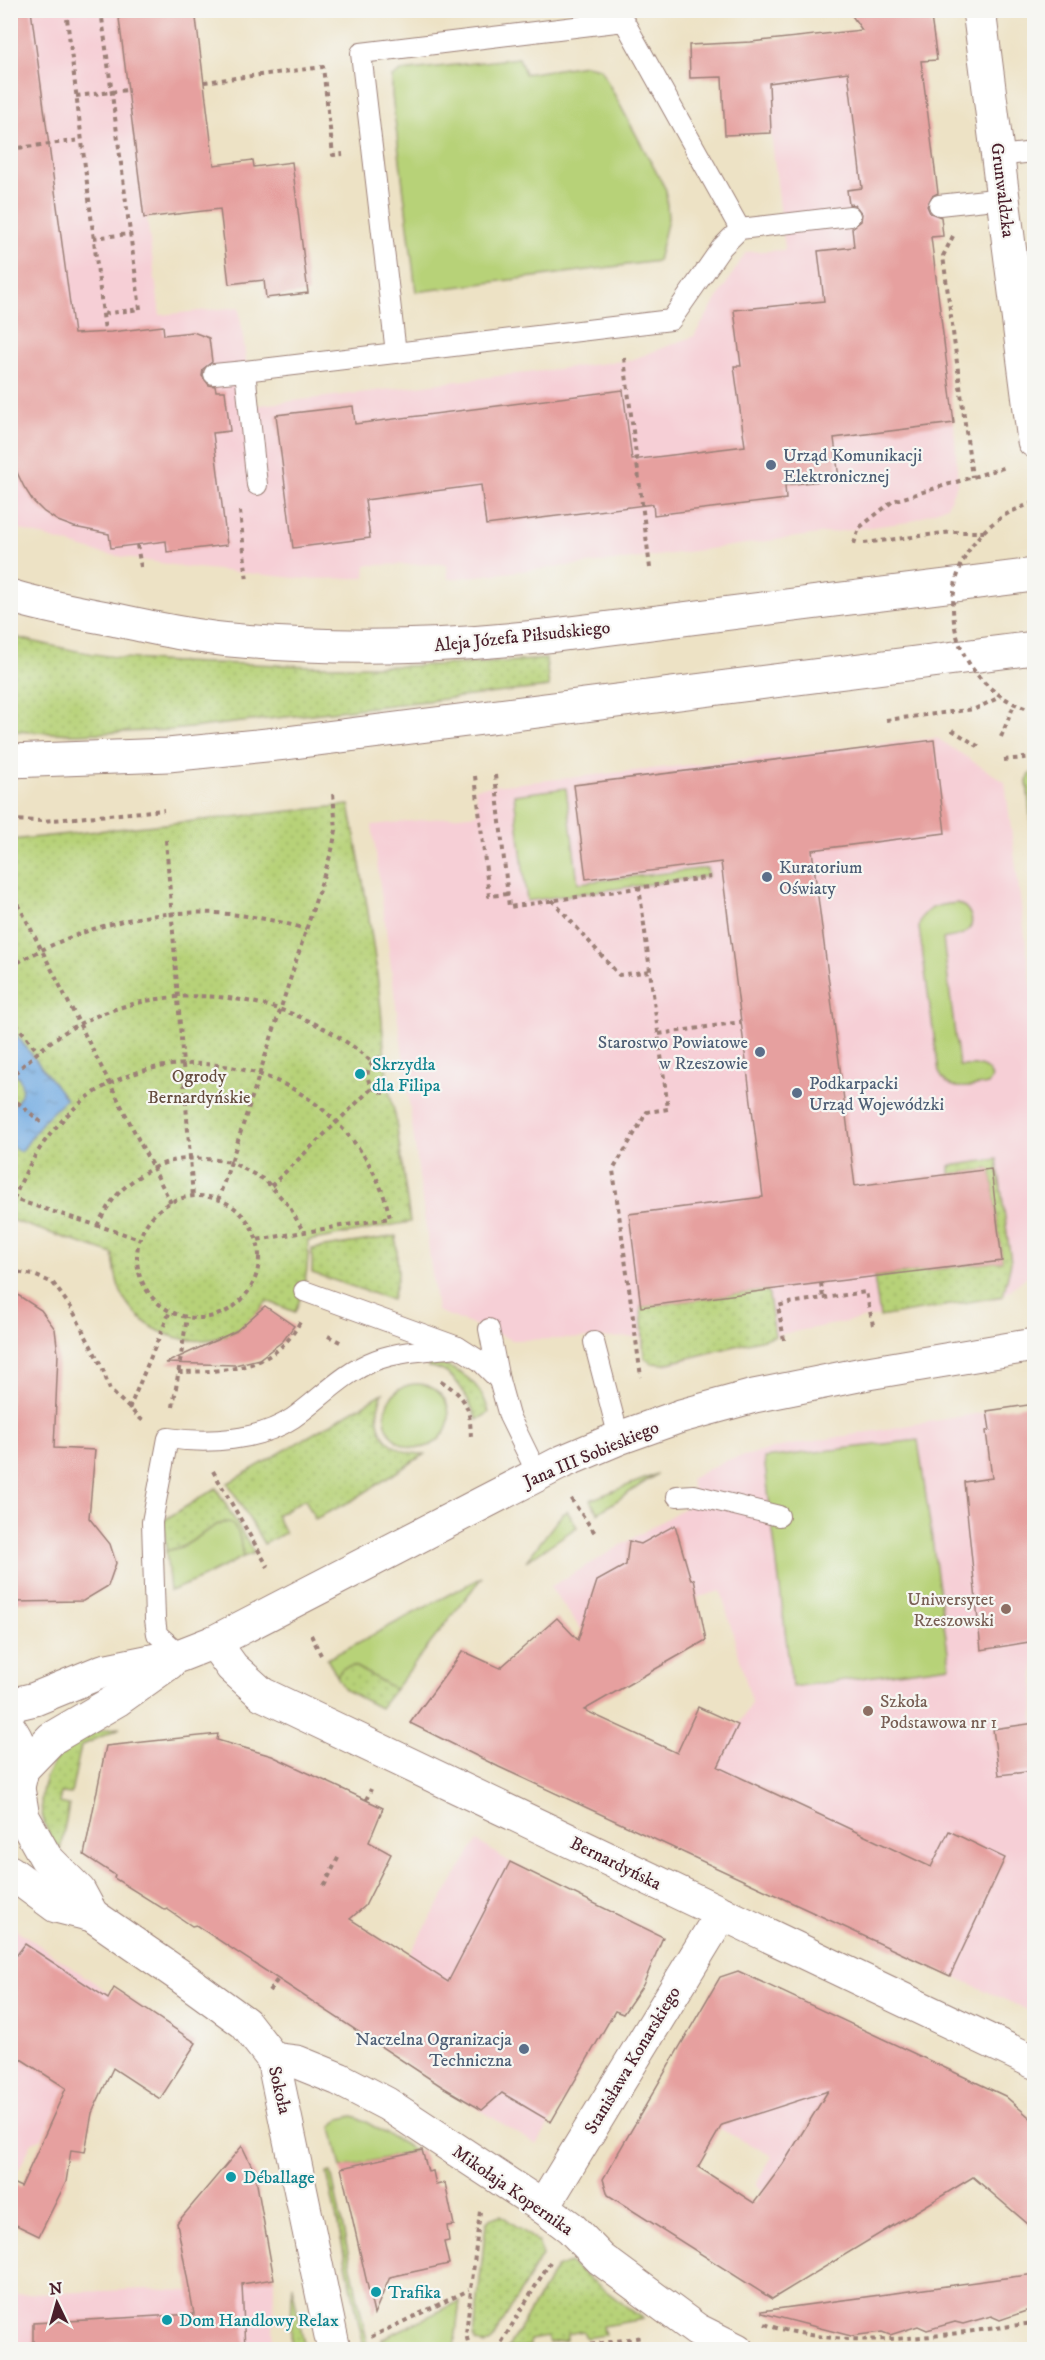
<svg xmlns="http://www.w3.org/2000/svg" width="1045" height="2360" font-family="'IM FELL DW Pica',serif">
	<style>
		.built { fill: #f6cfd6 }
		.grass { fill: #b7d278; stroke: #807852; stroke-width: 1.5 }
		.garden { fill: url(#garden-dots); stroke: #807852; stroke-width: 1.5 }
		.water { fill: url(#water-ripples); stroke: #5e6586; stroke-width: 1.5 }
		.building { fill: #e6a09f; fill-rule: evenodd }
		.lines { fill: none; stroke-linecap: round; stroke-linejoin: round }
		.lane-casing { stroke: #9c8078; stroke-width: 22 }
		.street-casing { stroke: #9c8078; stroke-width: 35 }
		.secondary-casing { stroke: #9c8078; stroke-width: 35 }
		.path { stroke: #9c8078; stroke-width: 4; stroke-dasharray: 4.5 4.5; stroke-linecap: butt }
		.lane { stroke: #fff; stroke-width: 20 }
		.street { stroke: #fff; stroke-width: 33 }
		.secondary { stroke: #fff; stroke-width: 33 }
		.path-bridge { stroke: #9c8078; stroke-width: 4; stroke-dasharray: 4.5 4.5; stroke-linecap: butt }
		.service-dot { fill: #5c6f8a; stroke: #f6f6f2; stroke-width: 2 }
		.culture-dot { fill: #0f9aa8; stroke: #f6f6f2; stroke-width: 2 }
		.education-dot { fill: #8d6e63; stroke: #f6f6f2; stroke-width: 2 }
		.labels { text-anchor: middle; stroke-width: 4.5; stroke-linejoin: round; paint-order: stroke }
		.street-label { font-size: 18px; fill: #4a1f2b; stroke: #f6f6f2 }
		.service-label { font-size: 18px; fill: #4e5e75; stroke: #f6f6f2; text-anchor: start }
		.culture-label { font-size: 18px; fill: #0d838f; stroke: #f6f6f2; text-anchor: start }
		.park-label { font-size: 18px; fill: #654c3e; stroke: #f6f6f2 }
		.education-label { font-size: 18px; fill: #785e54; stroke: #f6f6f2; text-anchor: end }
	</style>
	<defs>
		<pattern id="garden-dots" width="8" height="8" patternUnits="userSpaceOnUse" patternTransform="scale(1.5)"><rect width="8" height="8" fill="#b7d278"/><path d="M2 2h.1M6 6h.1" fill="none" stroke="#9fb468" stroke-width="1.8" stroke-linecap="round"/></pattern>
		<pattern id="water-ripples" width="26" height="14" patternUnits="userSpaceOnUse" patternTransform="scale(1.5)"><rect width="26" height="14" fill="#72abe2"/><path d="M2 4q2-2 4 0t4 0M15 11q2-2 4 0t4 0" fill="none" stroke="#608bb7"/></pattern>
	</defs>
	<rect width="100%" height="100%" fill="#f6f6f2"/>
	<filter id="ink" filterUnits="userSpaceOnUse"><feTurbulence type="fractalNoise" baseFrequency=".0167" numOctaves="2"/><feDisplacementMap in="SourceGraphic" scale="12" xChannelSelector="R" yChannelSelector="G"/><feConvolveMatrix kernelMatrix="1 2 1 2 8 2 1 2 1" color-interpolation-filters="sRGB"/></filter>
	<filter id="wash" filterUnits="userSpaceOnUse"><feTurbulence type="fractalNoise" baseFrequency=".008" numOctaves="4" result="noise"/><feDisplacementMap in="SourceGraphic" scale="24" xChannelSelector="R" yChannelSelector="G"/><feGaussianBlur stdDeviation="1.35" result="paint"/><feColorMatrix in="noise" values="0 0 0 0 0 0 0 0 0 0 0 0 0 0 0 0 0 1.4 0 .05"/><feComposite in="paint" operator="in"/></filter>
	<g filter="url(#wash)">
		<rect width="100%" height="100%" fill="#ede2c5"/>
		<!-- built -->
		<g class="built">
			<polygon points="10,11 119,11 160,315 239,307 252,406 631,360 694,336 746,252 785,250 771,133 769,82 921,61 943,236 931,238 954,423 958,482 947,506 909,522 641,558 448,579 447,564 366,565 365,578 305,579 179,566 100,553 11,527"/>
			<polygon points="937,738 1005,782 1034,1006 1034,1270 1001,1298 888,1314 782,1334 668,1365 646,1359 640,1337 512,1340 437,1311 372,825 478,814 475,788"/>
			<polygon points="1034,1404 1034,2013 690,1855 687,1806 727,1720 738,1725 752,1703 721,1591 699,1597 666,1614 583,1632 550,1587 696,1501 690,1479 724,1461 780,1447"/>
			<polygon points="477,1841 510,1862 662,1937 657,1954 643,1985 623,2014 615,2011 537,2145 441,2086 474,1999 408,1956"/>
			<polygon points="11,1926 111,1994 42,2138 32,2143 11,2185"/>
			<polygon points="738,1971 866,2031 828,2105 765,2193 756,2185 772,2156 709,2123"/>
			<polygon points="274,2279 273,2349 11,2349 10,2295 146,2289 190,2291"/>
		</g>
		<!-- grass -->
		<g class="grass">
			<polygon points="519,58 525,74 585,65 600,68 666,190 668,219 658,261 416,292 392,95 392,77 401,71"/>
			<polygon points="566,788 578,883 707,868 708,876 527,901 514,795"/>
			<path d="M958,903C969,907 977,922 967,931C961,937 950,937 943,939L959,1066C973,1066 987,1062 992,1078L988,1084C969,1087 948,1094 939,1072L919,928C920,906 941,905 958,903Z"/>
			<circle cx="417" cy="1416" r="32"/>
			<polygon points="918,1440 950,1666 792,1687 764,1458"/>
			<polygon points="657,1474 598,1513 590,1500"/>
			<polygon points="567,1511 577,1527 526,1561 562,1514"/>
			<path d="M229,1522C242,1531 240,1543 243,1557L195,1581L170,1591L166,1551L184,1546L218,1524Z"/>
			<polygon points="482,1577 395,1689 354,1666 343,1668 337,1676 327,1659"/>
			<polygon points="353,2116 359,2118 416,2151 341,2168 332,2127 340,2119"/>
			<polygon points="460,2301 454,2349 385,2349 382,2339"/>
		</g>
		<!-- garden -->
		<g class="garden">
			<path d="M10,636C52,646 94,656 136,659C174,663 212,663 250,664C349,668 447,667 546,659L549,687L172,730L76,734L11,731Z"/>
			<polygon points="1034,772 1034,858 1027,781 1030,774"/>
			<path d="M349,805C362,872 374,941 381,1009C384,1043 385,1081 395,1114L410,1222L308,1241C309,1266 306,1288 295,1312L267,1301C258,1313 247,1326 233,1332C193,1353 138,1333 120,1290C116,1279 114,1266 113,1254L11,1220V840Z"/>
			<polygon points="997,1159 1011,1262 1003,1296 880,1317 874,1277 1002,1261 991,1169 950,1174 950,1166"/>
			<polygon points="396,1236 398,1275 392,1300 312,1273 312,1249"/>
			<polygon points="768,1290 775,1336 665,1364 651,1363 644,1357 641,1307"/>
			<path d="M429,1361C459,1368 482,1382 489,1413L477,1420C469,1399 455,1368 428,1367Z"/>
			<path d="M383,1393C367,1428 389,1454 425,1454L353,1500L315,1519L305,1499L276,1515L285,1533L264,1544L228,1483Z"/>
			<path d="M216,1488L254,1553L243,1557C240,1543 242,1531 229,1522L218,1524L184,1546L166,1551L164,1520Z"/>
			<polygon points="354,1666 395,1689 380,1708 345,1690 337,1676 343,1668"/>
			<path d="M120,1728L81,1746L71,1794L61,1793L59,1803L69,1805L60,1850C15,1799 57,1728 120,1728Z"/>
			<polygon points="331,2172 365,2332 369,2349 364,2349 361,2333 327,2173"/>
			<polygon points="501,2215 538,2242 542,2255 491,2342 484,2345 476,2341 474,2336 486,2223 491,2218"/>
			<polygon points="569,2263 643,2319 603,2326 605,2335 586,2338 583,2331 567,2334 567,2340 549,2343 547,2337 530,2340 530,2346 507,2349 556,2268"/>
			<polygon points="292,2285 305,2349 291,2349"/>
		</g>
		<!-- water -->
		<path class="water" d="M11,1028L66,1099L44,1120L21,1152L11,1146V1107C25,1097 26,1080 11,1070Z"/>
		<g id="blocks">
			<!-- building -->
			<g class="building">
				<polygon points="10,10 31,10 74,334 111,332 163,326 164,335 193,332 209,338 212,362 203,369 202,376 209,385 215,386 216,391 225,391 230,431 213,433 227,545 167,552 166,541 111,548 109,534 74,527 58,521 44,512 33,501 24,487 10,458"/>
				<polygon points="118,10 195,10 214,165 253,160 254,167 292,162 308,293 266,298 264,280 229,284 220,209 144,218"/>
				<polygon points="848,10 930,10 937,60 921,61 938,193 932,196 927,206 930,213 941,217 943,236 931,237 954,423 834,438 839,479 785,485 786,499 654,515 653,504 486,525 481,485 365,500 370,538 293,548 276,415 353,406 355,424 623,390 632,460 745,446 734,366 741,366 734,310 824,301 818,251 854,247 852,228 861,221 862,214 855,205 849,204 847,190 862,188 848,72 769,83 771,133 725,135 722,77 690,78 689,45 751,42 862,30"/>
				<polygon points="934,740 945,833 812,850 855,1186 991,1169 1002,1261 821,1283 641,1307 629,1214 763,1197 721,862 586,879 574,785"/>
				<polygon points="10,1290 41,1310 55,1329 58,1354 54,1448 95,1450 89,1518 110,1544 116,1563 108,1586 83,1601 10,1602"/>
				<polygon points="265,1306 294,1326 283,1341 259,1359 235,1365 166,1363 236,1331"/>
				<polygon points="1035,1404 1035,1641 981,1650 964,1482 992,1478 986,1431 990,1430 987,1411"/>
				<polygon points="675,1525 691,1580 694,1579 706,1640 584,1710 677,1753 698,1707 738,1725 718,1767 931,1867 949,1831 1005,1858 950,1976 499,1767 410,1723 463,1651 500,1668 557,1618 578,1640 597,1581 626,1565 629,1541 641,1544"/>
				<polygon points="1035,1723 1035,1771 999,1775 993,1729"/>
				<polygon points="218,1734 217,1740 272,1756 383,1808 369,1842 391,1854 365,1906 350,1919 448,1982 510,1862 663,1937 643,1985 623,2014 615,2011 551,2122 502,2093 482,2110 441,2086 196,1925 192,1926 167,1909 165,1910 114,1878 115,1875 84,1855 106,1746"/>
				<polygon points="25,1944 108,1999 114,1988 196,2043 160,2099 113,2068 92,2113 85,2152 71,2150 66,2182 39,2236 10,2222 10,2182 21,2187 66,2088 10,2052 10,1964"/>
				<path d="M738,1971L1005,2096L1035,2122V2230L973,2177L772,2299L608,2195L603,2179L720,1977ZM828,2091L783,2164L754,2203L698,2167L722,2125Z"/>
				<polygon points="242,2146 255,2173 274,2279 242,2284 245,2349 33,2349 33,2323 194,2314 177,2223"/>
				<polygon points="422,2150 428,2172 433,2171 436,2185 445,2183 454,2225 447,2226 449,2241 444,2242 449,2264 390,2277 374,2314 341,2168"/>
				<polygon points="1035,2274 1035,2308 1000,2320 991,2316 963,2324 955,2322 927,2330 918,2326 890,2335 882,2332 851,2336 762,2313 762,2311"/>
			</g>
		</g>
	</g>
	<g filter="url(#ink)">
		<use href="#blocks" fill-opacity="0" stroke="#9c8078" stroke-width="1.5"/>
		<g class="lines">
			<!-- lane casing -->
			<g class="lane-casing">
				<g id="lane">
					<polyline points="998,156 1034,152"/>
					<polyline points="939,205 1004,198"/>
					<polyline points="396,353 361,53 624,21 740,229"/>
					<polyline points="214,374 245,371"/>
					<polyline points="257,485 245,371 671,320 722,247 740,229 850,216"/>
					<polyline points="304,1291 458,1347 480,1361 499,1380"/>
					<polyline points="489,1329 499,1380 509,1416 538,1475"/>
					<polyline points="594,1342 619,1438"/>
					<polyline points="677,1496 694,1495 779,1516"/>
					<path d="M181,1655L157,1634L155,1619L152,1522L168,1438C207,1444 259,1441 293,1418C320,1399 344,1372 376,1360C401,1351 431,1350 458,1347"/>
				</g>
			</g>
			<!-- street casing -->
			<g class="street-casing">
				<g id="street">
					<polyline points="979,10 1034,441"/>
					<polyline points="214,1642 232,1667 262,1694 1034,2062"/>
					<polyline points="10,1705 35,1699 103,1671 181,1655 214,1642 562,1462 619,1438 681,1416 754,1396 868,1373 1034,1345"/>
					<path d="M10,1729C22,1746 25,1763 19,1783"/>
					<polyline points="23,1768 52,1738 117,1700 169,1663"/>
					<polyline points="18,1788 23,1817 46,1858 79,1891 92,1915"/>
					<polyline points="10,1872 56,1906 92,1915 179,1975 245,2023 273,2059 334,2350"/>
					<polyline points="273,2059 297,2062 339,2079 387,2104 543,2207 571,2228 601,2259 697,2330 737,2350"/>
					<polyline points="543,2207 722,1913"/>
				</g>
			</g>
			<!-- secondary casing -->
			<g class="secondary-casing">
				<g id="secondary">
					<path d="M10,596C45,607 81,613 117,620C158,629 200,638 242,641C347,650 451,647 555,635L1034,575"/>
					<polyline points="10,761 168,755 286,743 1034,648"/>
				</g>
			</g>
			<!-- path -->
			<g class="path">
				<polyline points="66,10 105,331"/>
				<polyline points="101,10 140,309 103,314"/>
				<polyline points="204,82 323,67 333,155 343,154"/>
				<polyline points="76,96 128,90"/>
				<polyline points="10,149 81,140"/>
				<polyline points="953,236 943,256 972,477"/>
				<polyline points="93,238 130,234"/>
				<polyline points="624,358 650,568"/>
				<polyline points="240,511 247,582"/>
				<polyline points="864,543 952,532 984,532"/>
				<polyline points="854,544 859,528 893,501 1006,467"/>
				<polyline points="137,545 141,567"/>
				<polyline points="886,720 975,709 1000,697"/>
				<polyline points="952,730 981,748"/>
				<polyline points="1001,737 1014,705"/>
				<polyline points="1004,760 1034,757"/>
				<polyline points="495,775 509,907 711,877"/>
				<polyline points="475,776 489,896 507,894"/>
				<polyline points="10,820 42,821 164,810"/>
				<polyline points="166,840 193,1197"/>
				<polyline points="639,886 668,1109 647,1112 613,1170 641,1377"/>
				<path d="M10,888L153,1168C178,1155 205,1158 231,1162L332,850L336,830L333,793"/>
				<polyline points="552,900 619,975 651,971"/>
				<path d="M10,967C105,911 201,898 306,929"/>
				<polyline points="10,1016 38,1052"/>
				<polyline points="659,1034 741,1022"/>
				<path d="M380,1057C362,1066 364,1089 384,1093"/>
				<path d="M15,1073C35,1054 56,1035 81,1023C176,976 293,992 372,1062"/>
				<polyline points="17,1102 42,1123"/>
				<polyline points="271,1186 372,1088"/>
				<circle cx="198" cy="1257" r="61"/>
				<polyline points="10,1198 140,1239"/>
				<path d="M14,1199C28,1161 52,1126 84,1100C161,1041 278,1057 341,1127C366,1154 382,1182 390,1218L256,1240"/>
				<polyline points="218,1200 231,1162 265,1180 289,1206 303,1231"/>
				<path d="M97,1226C111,1198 125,1183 153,1168L171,1203"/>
				<polyline points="10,1271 34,1275 53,1283 72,1309 83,1331 102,1367 110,1390 143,1421"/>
				<polyline points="821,1283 823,1298"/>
				<polyline points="328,1336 342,1343"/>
				<polyline points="784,1340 778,1306 789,1303 866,1292 873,1325"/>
				<path d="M178,1372C228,1371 274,1371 300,1322"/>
				<path d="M441,1381C468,1398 470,1408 471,1439"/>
				<polyline points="173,1407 187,1317"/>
				<polyline points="129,1409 170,1311"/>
				<polyline points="213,1471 268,1567"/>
				<polyline points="571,1499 595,1533"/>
				<polyline points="311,1635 321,1655"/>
				<polyline points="366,1800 371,1789"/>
				<polyline points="324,1886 340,1854"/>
				<polyline points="269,1991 278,1979"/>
				<path d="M765,2324C780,2330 795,2332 810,2335C885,2347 960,2332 1034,2323"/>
				<polyline points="371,2337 469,2290"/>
				<polyline points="470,2350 466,2334 480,2211"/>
				<polyline points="497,2350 550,2262"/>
				<polyline points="555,2350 643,2337"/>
			</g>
			<!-- lane -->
			<use href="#lane" class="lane"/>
			<!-- street -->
			<use href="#street" class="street"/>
			<!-- secondary -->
			<use href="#secondary" class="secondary"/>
			<!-- path-bridge -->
			<path class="path-bridge" d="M1034,503C926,533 926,680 1034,711"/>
		</g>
	</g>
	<!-- markers -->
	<g class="service-dot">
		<circle cx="771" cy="465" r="6"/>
		<circle cx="767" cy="877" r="6"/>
		<circle cx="760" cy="1052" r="6"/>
		<circle cx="797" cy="1093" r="6"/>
		<circle cx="524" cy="2049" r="6"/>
	</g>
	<g class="culture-dot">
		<circle cx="360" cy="1074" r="6"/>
		<circle cx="231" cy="2177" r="6"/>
		<circle cx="376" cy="2292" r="6"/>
		<circle cx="167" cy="2320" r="6"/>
	</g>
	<g class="education-dot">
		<circle cx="1006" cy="1609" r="6"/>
		<circle cx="868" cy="1711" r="6"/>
	</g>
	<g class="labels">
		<!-- street labels -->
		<g class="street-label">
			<text transform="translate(1003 190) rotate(83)" y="6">Grunwaldzka</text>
			<text transform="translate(522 636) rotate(-6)" y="6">Aleja Józefa Piłsudskiego</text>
			<text transform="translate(591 1454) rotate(-23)" y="6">Jana III Sobieskiego</text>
			<text transform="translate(616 1863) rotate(26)" y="6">Bernardyńska</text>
			<text transform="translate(632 2060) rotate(-59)" y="6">Stanisława Konarskiego</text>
			<text transform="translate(280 2090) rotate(77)" y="6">Sokoła</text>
			<text transform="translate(513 2190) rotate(35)" y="6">Mikołaja Kopernika</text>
		</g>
		<!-- service labels -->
		<g class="service-label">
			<text x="783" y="461">Urząd Komunikacji<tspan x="783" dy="21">Elektronicznej</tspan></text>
			<text x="779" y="873">Kuratorium<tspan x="779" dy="21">Oświaty</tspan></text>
			<text x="748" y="1048" text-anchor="end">Starostwo Powiatowe<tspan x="748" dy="21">w Rzeszowie</tspan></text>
			<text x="809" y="1089">Podkarpacki<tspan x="809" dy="21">Urząd Wojewódzki</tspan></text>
			<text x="512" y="2045" text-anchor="end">Naczelna Ogranizacja<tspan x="512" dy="21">Techniczna</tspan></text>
		</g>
		<!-- culture labels -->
		<g class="culture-label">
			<text x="372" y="1070">Skrzydła<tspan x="372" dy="21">dla Filipa</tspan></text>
			<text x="243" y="2183">Déballage</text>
			<text x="388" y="2298">Trafika</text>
			<text x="179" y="2326">Dom Handlowy Relax</text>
		</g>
		<!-- park labels -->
		<g class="park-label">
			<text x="199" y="1082">Ogrody<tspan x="199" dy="21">Bernardyńskie</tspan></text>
		</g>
		<!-- education labels -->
		<g class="education-label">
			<text x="994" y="1605">Uniwersytet<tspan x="994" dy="21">Rzeszowski</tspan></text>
			<text x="880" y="1707" text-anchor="start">Szkoła<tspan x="880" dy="21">Podstawowa nr 1</tspan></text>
		</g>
	</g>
	<!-- margin -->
	<rect width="1045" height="2360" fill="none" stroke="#f6f6f2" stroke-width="36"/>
	<!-- north arrow -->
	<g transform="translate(57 2303) rotate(355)" stroke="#f6f6f2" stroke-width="4.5" paint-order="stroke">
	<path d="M0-4.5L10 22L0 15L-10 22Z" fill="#4a1f2b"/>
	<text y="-9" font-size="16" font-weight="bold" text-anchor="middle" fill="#4a1f2b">N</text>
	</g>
</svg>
